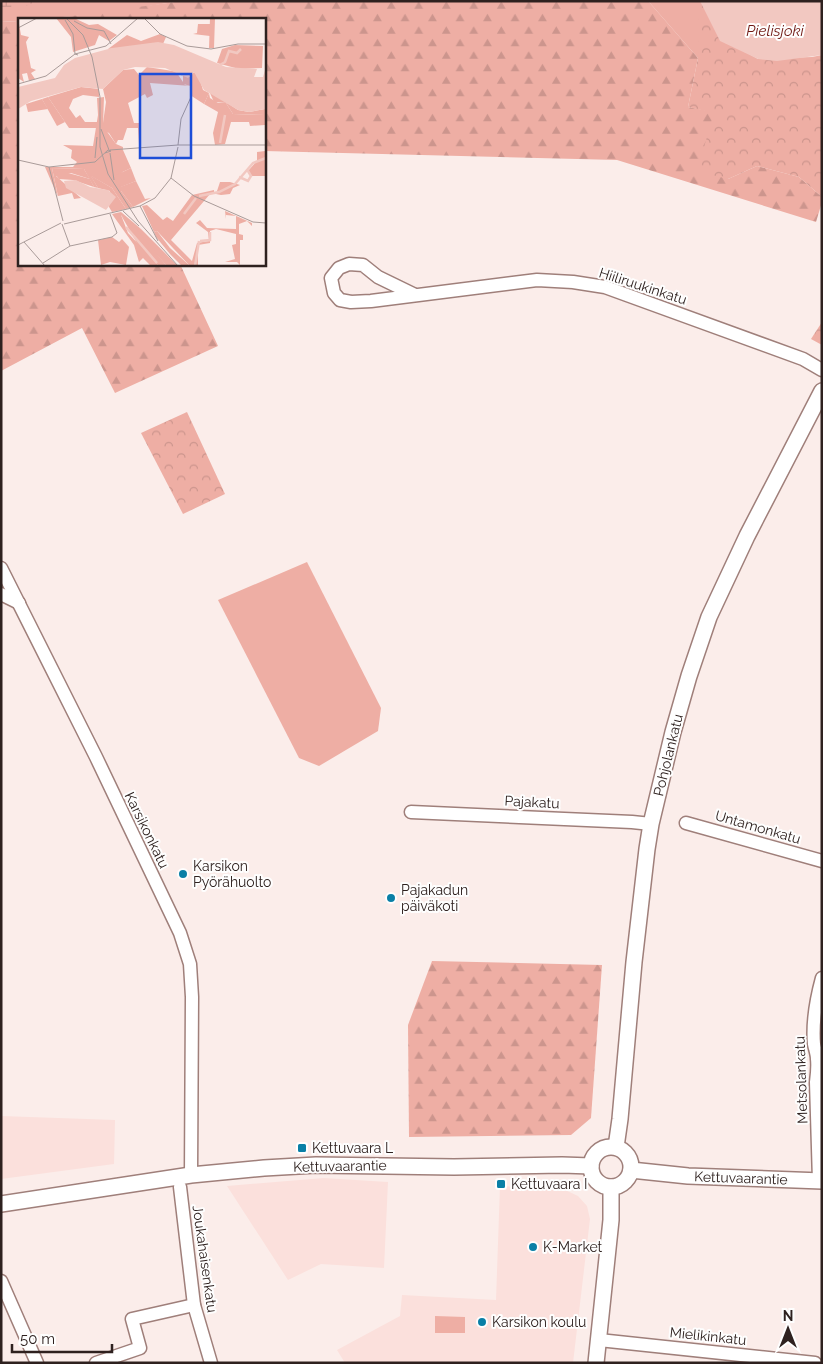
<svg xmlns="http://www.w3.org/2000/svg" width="823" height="1364" font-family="Raleway,sans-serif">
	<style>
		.built { fill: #fbe0dc }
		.green { fill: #eeaea4 }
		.forest { fill: url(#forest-firs) }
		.wetland { fill: url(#wetland-marsh) }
		.park { fill: url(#park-crowns) }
		.water { fill: #f2c8c1 }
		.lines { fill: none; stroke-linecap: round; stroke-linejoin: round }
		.minor-casing { stroke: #9f7f7a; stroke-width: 15 }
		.tertiary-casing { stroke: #9f7f7a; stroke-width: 18 }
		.minor { stroke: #fff; stroke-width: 12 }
		.tertiary { stroke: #fff; stroke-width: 15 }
		.poi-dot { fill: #097fa6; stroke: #fefefe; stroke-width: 2 }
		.labels { text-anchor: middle; stroke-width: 4; stroke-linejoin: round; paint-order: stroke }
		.street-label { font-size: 14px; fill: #2e211f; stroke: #fefefe }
		.poi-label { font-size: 14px; fill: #2e211f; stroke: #fefefe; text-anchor: start }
		.water-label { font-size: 15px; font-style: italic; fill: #701913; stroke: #fefefe }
		.inset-river { fill: none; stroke: #f2c8c1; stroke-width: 2.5 }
		.inset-road { fill: none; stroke: #a99b99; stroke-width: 1 }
		.view { fill: #1d4ed8; fill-opacity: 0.15; stroke: #1d4ed8; stroke-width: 2.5 }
		.inset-edge { fill: none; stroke: #2e211f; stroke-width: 2.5 }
	</style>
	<defs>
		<pattern id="forest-firs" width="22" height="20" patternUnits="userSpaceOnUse" patternTransform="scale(1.25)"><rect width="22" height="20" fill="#eeaea4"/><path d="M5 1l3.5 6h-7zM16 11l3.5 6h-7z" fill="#cc958d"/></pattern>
		<pattern id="wetland-marsh" width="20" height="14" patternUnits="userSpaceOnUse" patternTransform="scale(1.25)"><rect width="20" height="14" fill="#eeaea4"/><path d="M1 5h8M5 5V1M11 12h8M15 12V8" fill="none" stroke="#cc958d"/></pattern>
		<pattern id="park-crowns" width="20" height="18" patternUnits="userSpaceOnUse" patternTransform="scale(1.25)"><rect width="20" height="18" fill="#eeaea4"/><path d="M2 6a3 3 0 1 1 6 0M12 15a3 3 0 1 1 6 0" fill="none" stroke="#cc958d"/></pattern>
	</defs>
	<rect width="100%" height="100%" fill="#fbedea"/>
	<!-- built -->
	<g class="built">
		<polygon points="1,1116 115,1120 114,1164 1,1179"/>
		<polygon points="324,1178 388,1182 384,1268 321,1264 288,1280 227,1186"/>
		<polygon points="500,1186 563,1189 578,1196 587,1206 590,1219 573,1363 345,1363 337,1350 400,1316 402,1295 496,1300"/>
	</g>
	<!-- green -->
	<g class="green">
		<path d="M1,1H182C128,9 74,19 19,19V21L1,22Z"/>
		<polygon points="646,1 698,1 698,58 649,2"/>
		<polygon points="307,562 381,708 378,731 319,766 299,758 218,600"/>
		<polygon points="435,1316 465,1317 465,1333 435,1333"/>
	</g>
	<!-- forest -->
	<g class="forest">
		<polygon points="182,1 646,1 649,2 698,58 688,107 714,112 728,179 757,166 799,177 822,197 822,202 816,222 617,160 264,151 264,19 45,19 72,16"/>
		<polygon points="19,21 19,264 180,264 218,346 115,393 82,328 1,371 1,22"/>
		<polygon points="432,961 602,965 591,1118 571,1135 409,1137 408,1025"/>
	</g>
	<!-- wetland -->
	<polygon class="wetland" points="1,1 37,1 1,17"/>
	<!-- park -->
	<g class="park">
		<polygon points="698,1 700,1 742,50 758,59 812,57 822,55 822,197 799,177 757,166 728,179 697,171 714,113 688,107 698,58"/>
		<polygon points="822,322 822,345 811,339"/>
		<polygon points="187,412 225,494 183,514 141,433"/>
	</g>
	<!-- water -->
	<polygon class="water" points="700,1 822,1 822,55 777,61 758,59 720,41"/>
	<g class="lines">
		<!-- minor casing -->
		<g class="minor-casing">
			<g id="minor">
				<polyline points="415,295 378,277 363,265 349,264 339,268 331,278 334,293 340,300 351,302 371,301 537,280 573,282 605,287 803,359 822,370"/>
				<polyline points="1,568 96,757 180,933 190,964 192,997 191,1175"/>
				<polyline points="1,594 19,603"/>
				<polyline points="411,812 632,822 651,824"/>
				<polyline points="686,823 822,861"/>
				<path d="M819,1181L816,1082C817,1074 818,1067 817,1059C817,1054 815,1049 814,1044C812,1021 816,1000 822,978"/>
				<polyline points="180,1187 194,1305 211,1363"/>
				<polyline points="1,1281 37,1363"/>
				<polyline points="599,1340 815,1363"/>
				<polyline points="96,1363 140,1348 132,1319 194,1305"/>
			</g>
		</g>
		<!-- tertiary casing -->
		<g class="tertiary-casing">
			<g id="tertiary">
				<circle cx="611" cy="1167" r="20"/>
				<polyline points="616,1147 620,1119 634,962 647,849 651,824 673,732 689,676 709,617 747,536 822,391"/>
				<polyline points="631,1170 688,1176 822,1181"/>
				<polyline points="1,1204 191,1175 264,1168 316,1165 454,1167 562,1165 591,1166"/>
				<polyline points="596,1363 611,1220 611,1187"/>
			</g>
		</g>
		<!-- minor -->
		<use href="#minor" class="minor"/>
		<!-- tertiary -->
		<use href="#tertiary" class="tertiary"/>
	</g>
	<!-- markers -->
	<g class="poi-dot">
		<circle cx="183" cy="874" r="5"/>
		<circle cx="391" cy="898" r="5"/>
		<rect x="297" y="1143" width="10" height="10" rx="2.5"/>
		<rect x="496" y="1179" width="10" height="10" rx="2.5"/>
		<circle cx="533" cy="1247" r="5"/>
		<circle cx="482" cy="1322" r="5"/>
	</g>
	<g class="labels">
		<!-- street labels -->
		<g class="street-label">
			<text transform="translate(643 286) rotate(18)" y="5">Hiiliruukinkatu</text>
			<text transform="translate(668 755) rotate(-76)" y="5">Pohjolankatu</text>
			<text transform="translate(532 802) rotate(3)" y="5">Pajakatu</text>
			<text transform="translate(758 827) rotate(16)" y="5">Untamonkatu</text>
			<text transform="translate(147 830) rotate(64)" y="5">Karsikonkatu</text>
			<text transform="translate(801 1080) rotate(-92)" y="5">Metsolankatu</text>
			<text transform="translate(340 1166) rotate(-1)" y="5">Kettuvaarantie</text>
			<text transform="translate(741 1178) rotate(2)" y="5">Kettuvaarantie</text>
			<text transform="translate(205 1259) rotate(82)" y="5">Joukahaisenkatu</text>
			<text transform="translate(708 1336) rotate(6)" y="5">Mielikinkatu</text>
		</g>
		<!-- poi labels -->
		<g class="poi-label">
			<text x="193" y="871">Karsikon<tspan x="193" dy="16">Pyörähuolto</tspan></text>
			<text x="401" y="895">Pajakadun<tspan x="401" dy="16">päiväkoti</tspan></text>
			<text x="312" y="1153">Kettuvaara L</text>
			<text x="511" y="1189">Kettuvaara I</text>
			<text x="543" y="1252">K-Market</text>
			<text x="492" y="1327">Karsikon koulu</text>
		</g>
		<!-- water labels -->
		<g class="water-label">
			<text x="775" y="36">Pielisjoki</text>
		</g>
	</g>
	<!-- overview -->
	<g transform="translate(18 18)">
		<rect width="248" height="248" fill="#fbedea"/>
		<path d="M0,0L3,17L11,19L8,24L13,50L18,52L13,55L17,61L11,63L9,55L4,56L6,64L0,60ZM38,0H56L71,7L80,6L99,17L91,23L81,17L77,27L55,34L53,19ZM129,49L161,54L165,59L162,56L121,57ZM30,79L47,104L39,108L24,81ZM86,79L85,108L98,126L105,129L103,173L115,189L108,191L94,170L73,158L80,170L76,169L66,151L34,150L40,179L27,149H55L59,144L53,140L54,132L45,127L75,128L80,97L79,80ZM103,194L123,211L159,247H148L103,197L110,215L140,247H132L125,240L121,244L116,227L94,196ZM139,213L152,230L171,247H163L152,236L138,219L136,214Z" fill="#eeaea4"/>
		<path d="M180,6H192V18L175,16L179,15ZM217,27L245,28L244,50L221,51L199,45L204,31ZM116,51L121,57L159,55L167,67L173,68L132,65L135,77L129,80L127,76L110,85L116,105H121V126L120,110H109L105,122H100L98,126L91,115L84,112L88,84L85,71L105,52ZM63,69L81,71V79L65,77L55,81L51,90L58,100L62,97L67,104H79V110H51L30,79ZM191,75L192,80L200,85H208L215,96L247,97V107L232,108L231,104H213L207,126L197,127L195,115L200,94L186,86ZM24,81L30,91L10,94L8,86ZM105,132L113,150L96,158L102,169L118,163L127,181L133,180L115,189L103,173L98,164L94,153L92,137ZM247,133V158H233L230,153L239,143V134ZM34,150L66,151L72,161L53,155L38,158L63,180L56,181L54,175L40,178ZM72,157L94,170L108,191L94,194L91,189L92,173L80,170ZM196,172V176H192L153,222L174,243L179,225L191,223L190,214L178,205L182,202L189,210L218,211V198L208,197V201L207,193L234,205V208L229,203L221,206V216L225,217V222H222V247L219,244H207L217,241L214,227L218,226V216L198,211L192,213V225L180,227V247H171L139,213L136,214L124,188L129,187L145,202L149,199L155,203L174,177ZM103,197L119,212L148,247H140L120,227Z" fill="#eeaea4"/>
		<path d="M191,73L220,92L231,94L247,91V97L215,96L208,85L196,84ZM43,153L72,161L76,169L55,162L41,161L37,156Z" fill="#eeaea4"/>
		<path d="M113,150L118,163L103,169L96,158Z" fill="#eeaea4"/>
		<path d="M192,0H197L196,30H191ZM142,16L148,19L145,26L90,31L109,17L123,23ZM176,54L181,59L185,72L191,75L186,86L172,77L173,68L165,66V56L172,59ZM202,164H212L222,167L215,170L212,176L203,177L198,176ZM94,219L101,224L104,221L111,229L108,247L92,244L83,247L80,222Z" fill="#eeaea4"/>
		<path d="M140,24L156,27L208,49L239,51L236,59H245L247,52V91L231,94L220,92L186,72L176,54L170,60L147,50L117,49L105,52L85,71L63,69L13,83L0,91V69L37,60L46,47L57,40L94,30ZM58,162L72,169L90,172L98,179L88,192L48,170L46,163Z" fill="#f2c8c1"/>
		<path class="inset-river" d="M202,47L207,44L211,33L219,35L223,31M202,125L207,97M221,159L230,163L233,158L230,153M181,178L201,174L217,166L235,145L248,140M166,196L178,180M108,209L139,245M182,223L192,222V214M177,248L181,223"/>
		<path class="inset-road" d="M48,0L65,17L74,39L82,79V129L90,156L120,203L160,248M126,0L142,16L169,28L193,31L220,26H248M47,2L55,16L57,36L60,37M56,3L69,10L86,13L93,26M0,10L19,0M0,66L28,58L57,36L88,28L120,0M83,111L91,132M160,127L163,101L173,79M92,132L160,127H248M92,135L96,162M77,140L79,119M0,142L31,149L77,144M77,144L90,132L93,133L87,135M31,149L45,203M153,160L176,178L235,204L248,205M122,188L137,180L153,160L160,129M122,188L140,223M105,193L121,208M44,206L52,228M46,206L122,188M6,224L27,248M0,227L43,205M25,245L52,228L94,219L99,215L92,196"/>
		<path class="view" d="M122,56H173V140H122Z"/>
		<rect width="248" height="248" class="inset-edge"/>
	</g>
	<!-- border -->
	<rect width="823" height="1364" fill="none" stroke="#2e211f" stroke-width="5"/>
	<!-- north arrow -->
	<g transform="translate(788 1329)" stroke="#fefefe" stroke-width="4" paint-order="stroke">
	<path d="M0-4L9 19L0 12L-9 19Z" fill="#2e211f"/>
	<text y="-8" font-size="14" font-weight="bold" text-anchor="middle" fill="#2e211f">N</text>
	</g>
	<!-- scale -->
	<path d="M12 1344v8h100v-8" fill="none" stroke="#2e211f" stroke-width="2.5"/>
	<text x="20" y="1344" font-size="15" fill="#2e211f" stroke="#fefefe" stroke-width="4" paint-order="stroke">50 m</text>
</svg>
